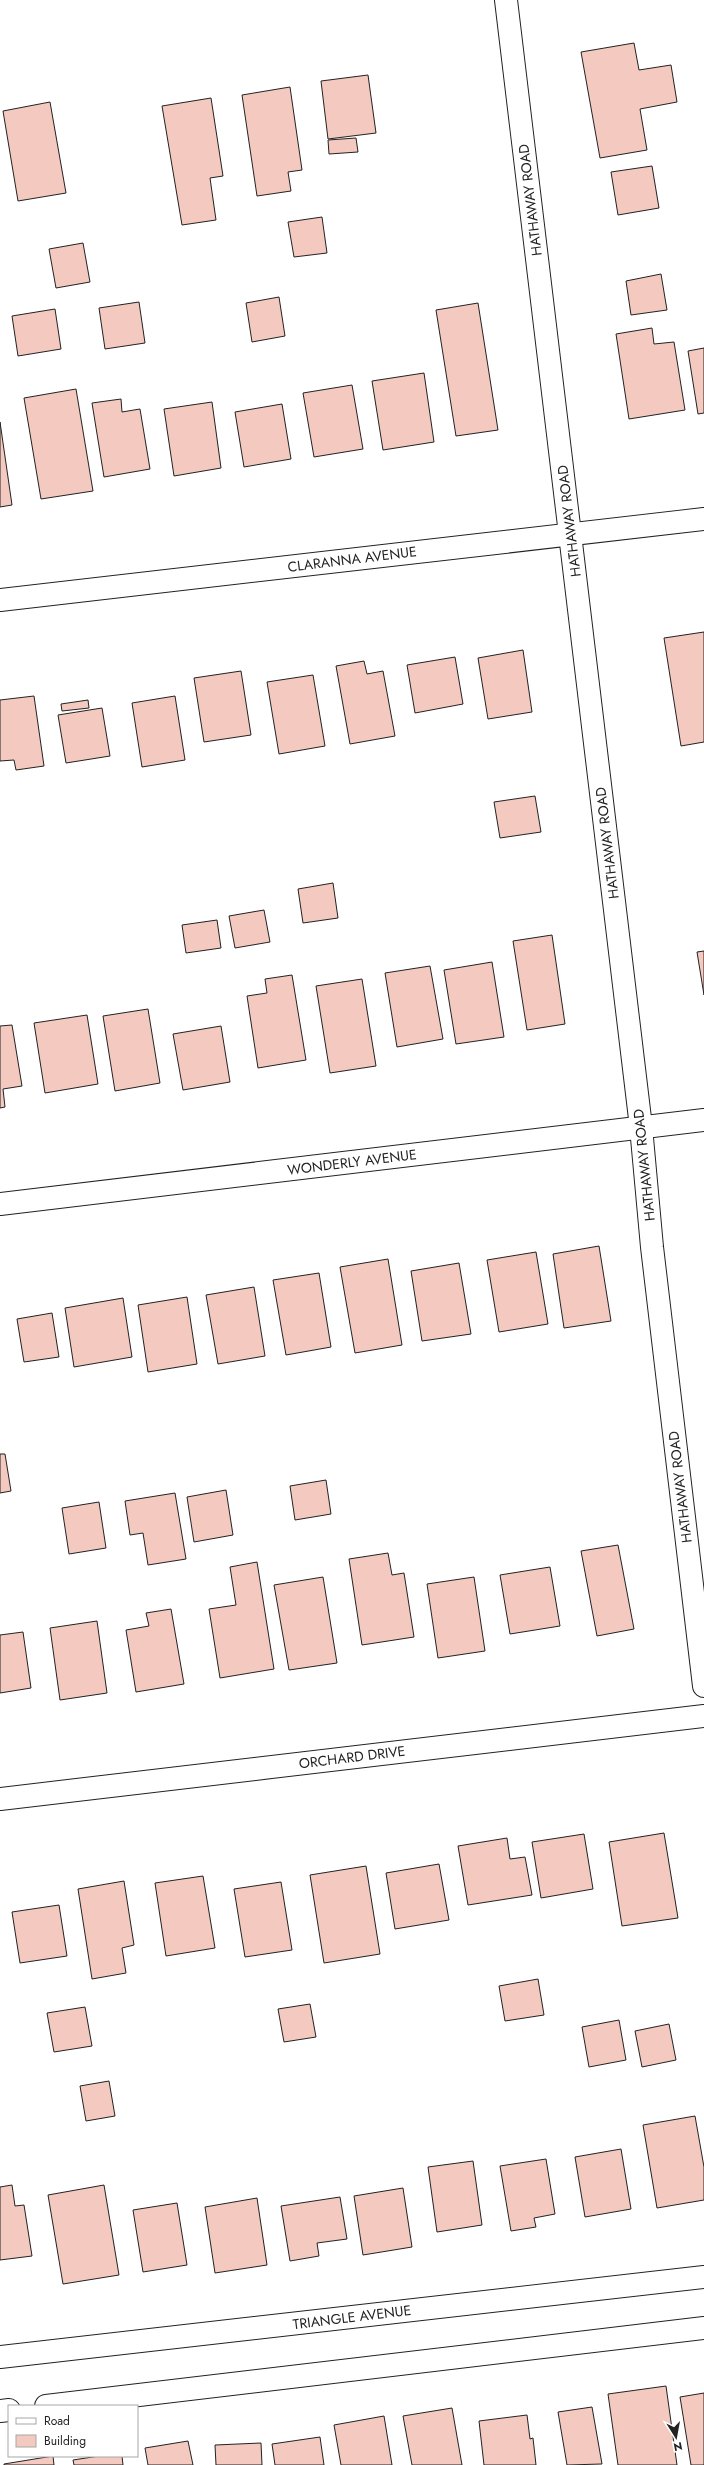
<svg xmlns="http://www.w3.org/2000/svg" width="704" height="2465" font-family="Jost,sans-serif">
	<style>
		.building { fill: #f3c9c0; stroke: #222 }
		.lines { fill: none; stroke-linecap: round; stroke-linejoin: round }
		.minor-casing { stroke: #222; stroke-width: 24 }
		.minor { stroke: #fff; stroke-width: 22 }
		.labels { text-anchor: middle; stroke-width: 3; stroke-linejoin: round; paint-order: stroke }
		.street-label { font-size: 14px; fill: #222; stroke: #fff }
	</style>
	<rect width="100%" height="100%" fill="#fff"/>
	<!-- building -->
	<g class="building">
		<polygon points="634,43 639,70 671,65 677,102 640,109 647,150 600,158 581,52"/>
		<polygon points="368,75 376,133 328,139 321,81"/>
		<polygon points="290,87 302,170 288,172 291,191 257,196 242,95"/>
		<polygon points="211,98 223,176 210,178 216,220 182,225 162,106"/>
		<polygon points="50,102 66,193 18,201 3,111"/>
		<polygon points="356,138 358,152 329,154 328,140"/>
		<polygon points="652,166 659,208 618,215 611,172"/>
		<polygon points="322,217 327,253 294,257 288,222"/>
		<polygon points="83,243 90,282 56,288 49,249"/>
		<polygon points="661,274 667,310 631,315 626,281"/>
		<polygon points="279,297 285,336 252,342 246,303"/>
		<polygon points="139,302 145,343 105,349 99,308"/>
		<polygon points="478,303 498,430 456,436 436,310"/>
		<polygon points="55,309 61,349 18,356 12,316"/>
		<polygon points="652,328 654,344 674,342 685,410 629,419 616,334"/>
		<polygon points="704,348 704,413 698,414 688,351"/>
		<polygon points="424,373 434,442 383,450 372,381"/>
		<polygon points="352,385 363,449 314,457 303,393"/>
		<polygon points="76,389 93,491 41,499 24,398"/>
		<polygon points="121,399 122,412 140,409 150,469 104,477 92,403"/>
		<polygon points="212,402 221,468 174,476 164,409"/>
		<polygon points="282,404 291,459 244,467 235,412"/>
		<polygon points="0,422 12,505 0,507"/>
		<polygon points="704,632 704,742 681,746 664,638"/>
		<polygon points="523,650 532,712 488,719 478,658"/>
		<polygon points="455,657 463,704 415,713 407,665"/>
		<polygon points="364,661 367,674 383,671 395,736 350,744 336,666"/>
		<polygon points="241,671 251,735 204,742 194,678"/>
		<polygon points="313,675 325,746 279,754 267,682"/>
		<polygon points="34,696 44,766 16,770 14,760 0,761 0,700"/>
		<polygon points="175,696 185,760 142,767 132,703"/>
		<polygon points="88,700 89,708 62,711 61,704"/>
		<polygon points="102,708 110,756 66,763 58,715"/>
		<polygon points="535,796 541,832 500,838 494,802"/>
		<polygon points="333,883 338,918 303,923 298,889"/>
		<polygon points="264,910 270,942 235,948 229,916"/>
		<polygon points="217,920 221,948 186,953 182,925"/>
		<polygon points="552,935 565,1024 527,1030 513,941"/>
		<polygon points="704,951 704,995 697,952"/>
		<polygon points="492,962 504,1037 456,1044 444,970"/>
		<polygon points="430,966 443,1039 397,1047 385,973"/>
		<polygon points="292,975 306,1060 258,1068 247,996 267,993 265,979"/>
		<polygon points="362,979 376,1066 330,1073 316,986"/>
		<polygon points="148,1009 160,1083 115,1091 103,1016"/>
		<polygon points="87,1015 98,1084 45,1093 34,1023"/>
		<polygon points="12,1025 22,1086 3,1089 5,1107 0,1108 0,1026"/>
		<polygon points="221,1026 230,1082 183,1090 173,1034"/>
		<polygon points="599,1246 611,1321 564,1328 553,1254"/>
		<polygon points="536,1252 548,1324 499,1332 487,1260"/>
		<polygon points="388,1259 402,1345 355,1353 340,1267"/>
		<polygon points="459,1263 471,1334 422,1341 411,1271"/>
		<polygon points="319,1273 331,1347 286,1355 273,1280"/>
		<polygon points="254,1287 265,1356 218,1364 206,1295"/>
		<polygon points="187,1297 197,1364 148,1372 138,1305"/>
		<polygon points="123,1298 132,1357 74,1367 65,1308"/>
		<polygon points="52,1313 59,1357 24,1362 17,1319"/>
		<polygon points="0,1454 5,1454 11,1491 0,1493"/>
		<polygon points="326,1480 331,1514 295,1520 290,1486"/>
		<polygon points="226,1490 233,1535 194,1542 187,1497"/>
		<polygon points="175,1493 186,1559 148,1565 143,1533 130,1535 125,1501"/>
		<polygon points="99,1502 106,1548 69,1554 62,1508"/>
		<polygon points="618,1545 634,1629 597,1636 581,1551"/>
		<polygon points="388,1553 392,1575 404,1573 414,1637 362,1645 349,1559"/>
		<polygon points="257,1562 274,1669 220,1678 209,1609 236,1605 230,1567"/>
		<polygon points="550,1567 560,1626 510,1634 500,1575"/>
		<polygon points="323,1577 337,1663 289,1670 274,1585"/>
		<polygon points="474,1577 485,1651 438,1658 427,1584"/>
		<polygon points="171,1609 184,1684 136,1692 126,1630 149,1626 146,1613"/>
		<polygon points="97,1621 107,1693 60,1700 50,1628"/>
		<polygon points="23,1632 31,1688 0,1693 0,1635"/>
		<polygon points="664,1833 678,1918 622,1926 609,1842"/>
		<polygon points="584,1834 593,1889 541,1898 532,1842"/>
		<polygon points="507,1838 510,1859 525,1857 532,1895 468,1905 458,1846"/>
		<polygon points="439,1864 449,1920 395,1929 386,1873"/>
		<polygon points="366,1866 380,1954 324,1963 310,1875"/>
		<polygon points="203,1876 215,1948 166,1956 155,1883"/>
		<polygon points="124,1881 134,1945 122,1948 126,1973 92,1979 78,1889"/>
		<polygon points="281,1882 292,1950 245,1957 234,1889"/>
		<polygon points="59,1905 67,1956 20,1963 12,1912"/>
		<polygon points="538,1979 544,2015 505,2021 499,1986"/>
		<polygon points="310,2004 316,2037 284,2042 278,2009"/>
		<polygon points="85,2007 92,2046 54,2052 47,2013"/>
		<polygon points="619,2020 626,2060 589,2067 582,2027"/>
		<polygon points="669,2024 676,2060 642,2067 635,2031"/>
		<polygon points="109,2081 115,2116 86,2121 80,2086"/>
		<polygon points="695,2116 704,2167 704,2200 657,2208 643,2125"/>
		<polygon points="621,2149 631,2209 585,2217 575,2157"/>
		<polygon points="546,2159 555,2214 534,2218 536,2227 511,2231 500,2166"/>
		<polygon points="473,2161 482,2225 437,2232 428,2167"/>
		<polygon points="12,2185 15,2206 24,2205 32,2256 0,2260 0,2187"/>
		<polygon points="104,2185 119,2275 63,2284 48,2195"/>
		<polygon points="403,2188 412,2247 363,2255 354,2196"/>
		<polygon points="340,2197 347,2239 317,2243 319,2256 290,2261 281,2206"/>
		<polygon points="257,2198 267,2265 215,2273 205,2207"/>
		<polygon points="177,2203 187,2265 143,2272 133,2210"/>
		<polygon points="666,2386 677,2465 618,2465 608,2394"/>
		<polygon points="704,2393 704,2465 691,2465 680,2397"/>
		<polygon points="592,2407 602,2464 567,2465 558,2412"/>
		<polygon points="452,2408 462,2465 412,2465 403,2416"/>
		<polygon points="527,2415 530,2439 533,2438 536,2465 484,2465 479,2421"/>
		<polygon points="384,2416 392,2465 341,2465 334,2425"/>
		<polygon points="320,2437 324,2465 275,2465 272,2444"/>
		<polygon points="188,2441 193,2465 148,2465 145,2448"/>
		<polygon points="261,2443 262,2465 216,2465 215,2445"/>
		<polygon points="53,2456 54,2465 4,2465 4,2464"/>
		<polygon points="99,2456 122,2456 123,2465 74,2465 73,2460"/>
	</g>
	<g class="lines">
		<!-- minor casing -->
		<g class="minor-casing">
			<g id="minor">
				<polyline points="506,0 641,1127 652,1247 704,1686"/>
				<polyline points="0,600 704,519"/>
				<polyline points="0,1204 704,1120"/>
				<polyline points="0,1799 704,1716"/>
				<polyline points="0,2357 704,2277"/>
				<polyline points="46,2406 704,2328"/>
				<polyline points="0,2411 9,2410"/>
			</g>
		</g>
		<!-- minor -->
		<use href="#minor" class="minor"/>
	</g>
	<g class="labels">
		<!-- street labels -->
		<g class="street-label">
			<text transform="translate(530 200) rotate(-97)" y="5">HATHAWAY ROAD</text>
			<text transform="translate(569 521) rotate(-97)" y="5">HATHAWAY ROAD</text>
			<text transform="translate(352 559) rotate(-7)" y="5">CLARANNA AVENUE</text>
			<text transform="translate(607 843) rotate(-97)" y="5">HATHAWAY ROAD</text>
			<text transform="translate(352 1162) rotate(-7)" y="5">WONDERLY AVENUE</text>
			<text transform="translate(644 1165) rotate(-96)" y="5">HATHAWAY ROAD</text>
			<text transform="translate(680 1487) rotate(-97)" y="5">HATHAWAY ROAD</text>
			<text transform="translate(352 1757) rotate(-7)" y="5">ORCHARD DRIVE</text>
			<text transform="translate(352 2317) rotate(-7)" y="5">TRIANGLE AVENUE</text>
		</g>
	</g>
	<!-- legend -->
	<rect x="8" y="2405" width="130" height="52" fill="#ffffff" stroke="#a7a7a7"/>
	<rect x="16" y="2418" width="20" height="6" fill="#ffffff" stroke="#a7a7a7"/>
	<text x="44" y="2425" font-size="12" fill="#222222">Road</text>
	<rect x="16" y="2435" width="20" height="12" fill="#f3c9c0" stroke="#a7a7a7"/>
	<text x="44" y="2445" font-size="12" fill="#222222">Building</text>
	<!-- north arrow -->
	<g transform="translate(676 2437) rotate(169)" stroke="#ffffff" stroke-width="3" paint-order="stroke">
	<path d="M0-3L7 15L0 10L-7 15Z" fill="#222222"/>
	<text y="-6" font-size="11" font-weight="bold" text-anchor="middle" fill="#222222">N</text>
	</g>
</svg>
